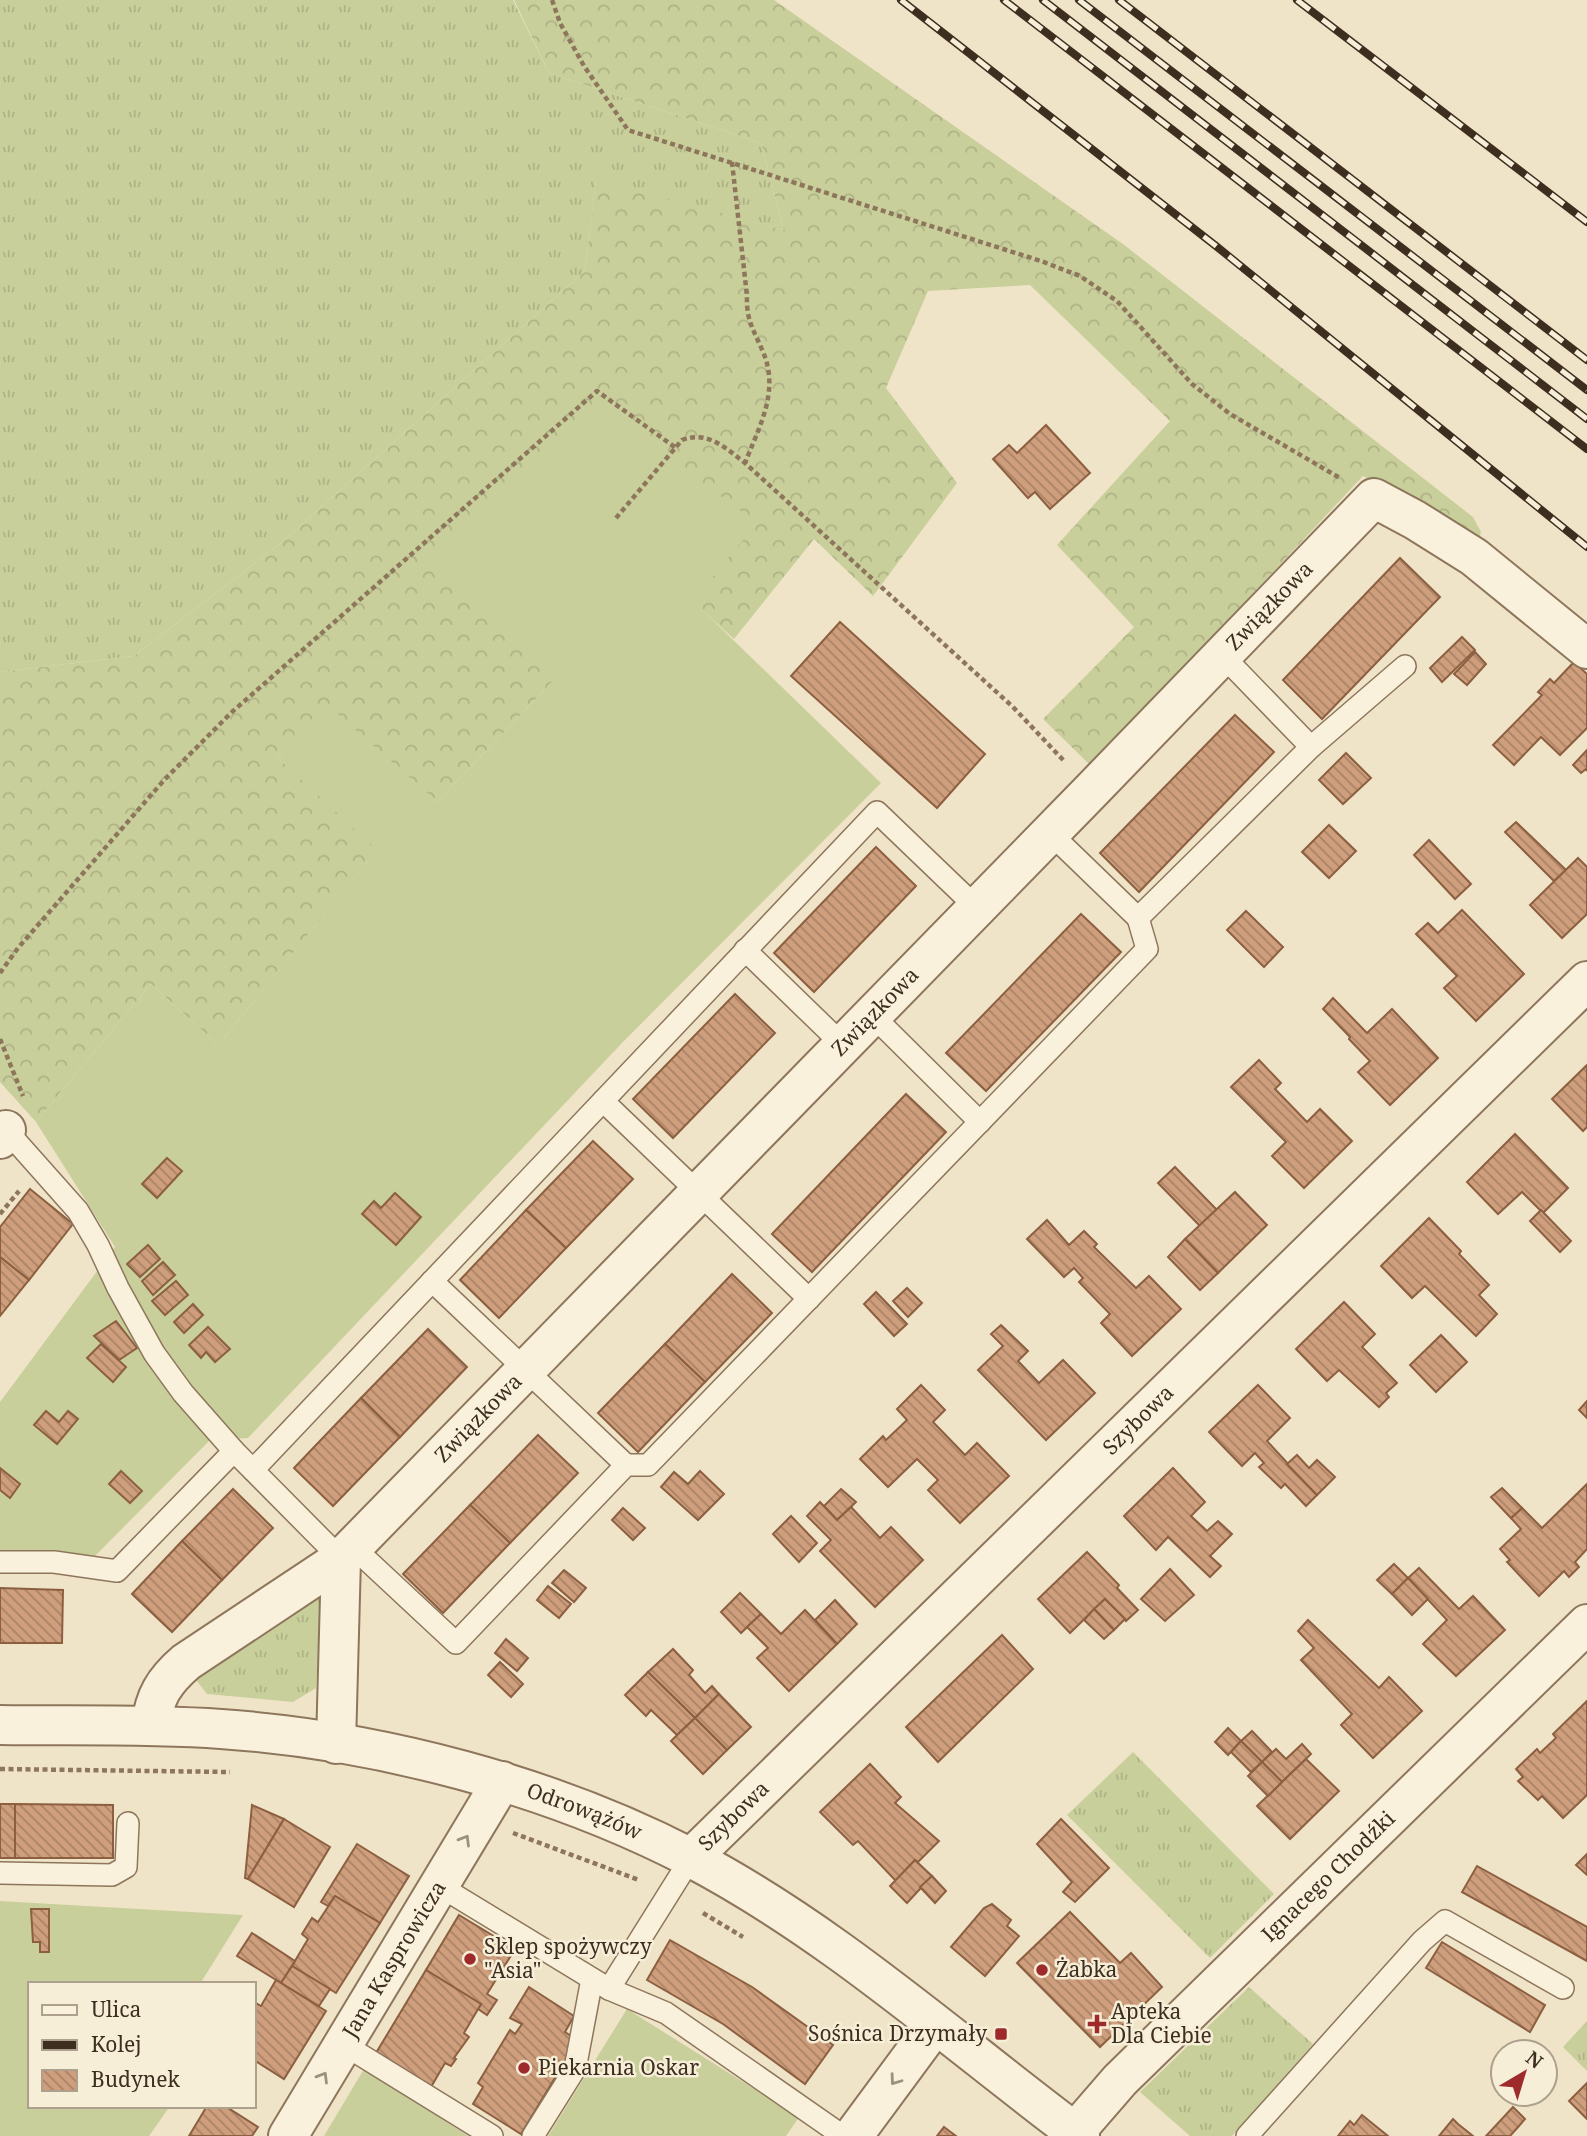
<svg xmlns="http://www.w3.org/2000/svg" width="1587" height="2136" font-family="'Noto Serif',serif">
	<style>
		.grass { fill: url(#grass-tufts) }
		.forest { fill: url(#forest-crowns) }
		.garden { fill: #c9cf9b }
		.building { fill: url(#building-back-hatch); stroke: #8d5f41; stroke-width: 2 }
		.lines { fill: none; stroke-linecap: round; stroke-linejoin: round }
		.service-casing { stroke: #8d765c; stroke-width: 24 }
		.minor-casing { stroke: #8d765c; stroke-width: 42 }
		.tertiary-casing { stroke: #8d765c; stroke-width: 42 }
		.path { stroke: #8d765c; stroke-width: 4.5; stroke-dasharray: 5 3.5; stroke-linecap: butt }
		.service { stroke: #faf1dc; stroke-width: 21 }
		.minor { stroke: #faf1dc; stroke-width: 38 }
		.tertiary { stroke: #faf1dc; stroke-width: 38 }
		.rail-casing { stroke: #3d2e20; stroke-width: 8 }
		.rail { stroke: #f7eed8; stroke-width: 5; stroke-dasharray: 16; stroke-linecap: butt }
		.oneway { stroke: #9c907e }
		.poi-dot { fill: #9e2a2b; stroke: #f7eed8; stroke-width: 2.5 }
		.labels { text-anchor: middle; stroke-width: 5; stroke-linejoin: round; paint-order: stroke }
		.street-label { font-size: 21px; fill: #3d2e20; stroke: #f7eed8 }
		.poi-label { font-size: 21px; fill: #3d2e20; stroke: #f7eed8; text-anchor: start }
	</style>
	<defs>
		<pattern id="grass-tufts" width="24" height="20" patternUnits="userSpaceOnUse" patternTransform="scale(1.75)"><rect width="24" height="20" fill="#c9cf9b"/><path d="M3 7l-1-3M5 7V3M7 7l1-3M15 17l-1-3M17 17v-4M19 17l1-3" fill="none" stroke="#aeb285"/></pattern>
		<pattern id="forest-crowns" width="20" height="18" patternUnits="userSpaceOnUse" patternTransform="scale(1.75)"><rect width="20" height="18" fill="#c9cf9b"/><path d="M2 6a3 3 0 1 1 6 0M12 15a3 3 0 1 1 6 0" fill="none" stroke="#aeb285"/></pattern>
		<pattern id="building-back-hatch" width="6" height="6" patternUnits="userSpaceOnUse" patternTransform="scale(1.75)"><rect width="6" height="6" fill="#cf9f7d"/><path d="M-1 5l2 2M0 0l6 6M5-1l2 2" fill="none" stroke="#a98266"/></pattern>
	</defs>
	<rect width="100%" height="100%" fill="#f0e4c8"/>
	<!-- grass -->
	<g class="grass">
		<polygon points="0,0 513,0 549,73 761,143 784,230 596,180 585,271 281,543 134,656 0,672"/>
		<polygon points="310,1597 321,1598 316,1688 293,1702 207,1694 196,1680"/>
		<polygon points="1133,1752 1274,1894 1210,1958 1067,1815"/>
		<polygon points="1249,1987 1313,2044 1232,2136 1190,2136 1140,2092"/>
		<polygon points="1587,2021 1587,2071 1563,2047"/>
	</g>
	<!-- forest -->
	<polygon class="forest" points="514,0 774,0 1123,244 1473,517 1481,532 1478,543 1363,476 1091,766 1043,719 1134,627 1057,545 1170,421 1030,285 928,291 886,388 957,483 873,596 814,539 734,639 692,601 756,523 556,678 437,802 333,711 277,757 378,849 218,1045 151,984 36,1122 0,1082 0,672 134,656 281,543 585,271 596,179 784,230 761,143 549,73"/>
	<!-- garden -->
	<g class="garden">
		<polygon points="604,410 757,523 693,601 881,783 622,1043 248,1438 210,1440 93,1558 0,1554 0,1402 115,1247 36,1122 151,984 218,1045 377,850 277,757 333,710 437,802 556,678 436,560"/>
		<polygon points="0,1901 243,1915 200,1984 30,1984 30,2106 170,2106 149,2136 0,2136"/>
		<polygon points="627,2009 799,2117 786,2136 548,2136"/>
		<polygon points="364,2069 468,2136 324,2136"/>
	</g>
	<!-- building -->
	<g class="building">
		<polygon points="1046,425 1090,473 1050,509 1035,492 1028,498 993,459 1009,445 1017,453"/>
		<polygon points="1400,558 1440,597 1322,719 1283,680"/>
		<polygon points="840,622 985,754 937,808 791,676"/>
		<polygon points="1462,637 1475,650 1442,682 1430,668"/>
		<polygon points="1475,652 1486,664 1467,685 1454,674"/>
		<polygon points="1574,662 1587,674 1587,728 1560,755 1541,737 1514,765 1493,745 1542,695 1538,692 1550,679 1554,683"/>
		<polygon points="1235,715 1274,752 1139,892 1100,853"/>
		<polygon points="1587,750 1587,771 1586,769 1581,773 1573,765"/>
		<polygon points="1346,753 1371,778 1343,804 1319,780"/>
		<polygon points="1516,822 1566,870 1554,881 1505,832"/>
		<polygon points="1329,825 1356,851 1329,878 1302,852"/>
		<polygon points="1429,840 1471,884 1455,899 1414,855"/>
		<polygon points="876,847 916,886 814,992 774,953"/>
		<polygon points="1578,858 1587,867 1587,914 1562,938 1530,905"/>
		<polygon points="1462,910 1524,974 1476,1021 1444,988 1457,976 1416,934 1428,923 1438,933"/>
		<polygon points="1246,911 1283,947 1264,967 1227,930"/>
		<polygon points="1081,914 1121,952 986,1091 946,1053"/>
		<polygon points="735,994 775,1033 673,1138 633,1099"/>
		<polygon points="1333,998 1367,1033 1392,1009 1438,1058 1390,1105 1358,1072 1370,1061 1349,1039 1350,1037 1323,1009"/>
		<polygon points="1259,1060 1281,1083 1275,1089 1307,1122 1320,1109 1352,1141 1304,1188 1272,1156 1286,1142 1231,1087"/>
		<polygon points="1587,1065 1587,1127 1583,1131 1552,1099"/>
		<polygon points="906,1094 946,1132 812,1272 772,1234"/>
		<polygon points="1515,1134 1568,1188 1543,1213 1522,1192 1498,1214 1467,1182"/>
		<polygon points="593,1141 633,1179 566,1248 526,1210"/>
		<polygon points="167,1158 182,1171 157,1198 142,1184"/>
		<polygon points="1175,1167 1217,1210 1200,1226 1158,1183"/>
		<polygon points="30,1189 73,1224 29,1280 0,1257 0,1227"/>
		<polygon points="1235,1192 1267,1225 1218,1273 1185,1239"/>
		<polygon points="395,1193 421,1217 396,1245 362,1214 374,1201 381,1208"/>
		<polygon points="526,1210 566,1248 499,1318 460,1280"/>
		<polygon points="1541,1210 1571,1241 1560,1252 1530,1221"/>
		<polygon points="1429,1218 1461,1251 1459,1254 1489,1285 1479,1295 1497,1314 1476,1336 1425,1286 1412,1298 1381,1266"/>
		<polygon points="1047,1220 1069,1245 1084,1231 1097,1244 1094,1247 1136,1288 1149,1276 1181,1309 1132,1356 1101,1323 1110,1314 1079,1282 1083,1278 1074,1268 1064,1277 1027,1239"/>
		<polygon points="1185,1239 1218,1273 1200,1290 1168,1257"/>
		<polygon points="148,1245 160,1259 140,1277 127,1264"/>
		<polygon points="0,1257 29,1280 0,1316"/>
		<polygon points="163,1262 175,1275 153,1295 142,1281"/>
		<polygon points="732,1274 772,1313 705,1382 665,1344"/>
		<polygon points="176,1281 188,1295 165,1315 152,1301"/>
		<polygon points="907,1288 922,1303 908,1317 893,1301"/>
		<polygon points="876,1292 907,1324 894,1336 864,1304"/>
		<polygon points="1344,1302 1375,1334 1362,1347 1397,1383 1386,1393 1389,1397 1379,1407 1339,1370 1327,1381 1296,1349"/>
		<polygon points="193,1304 203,1315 184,1333 174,1322"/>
		<polygon points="116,1321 137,1348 119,1360 94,1336"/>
		<polygon points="1001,1325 1028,1351 1018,1361 1039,1383 1063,1360 1095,1393 1046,1440 978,1370 1003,1346 991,1334"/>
		<polygon points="208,1327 230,1349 215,1362 206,1352 201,1358 189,1345"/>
		<polygon points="428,1329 467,1367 400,1437 361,1398"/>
		<polygon points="1441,1335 1467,1362 1436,1392 1410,1365"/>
		<polygon points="101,1344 126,1367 113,1382 87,1358"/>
		<polygon points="665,1344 705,1382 638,1452 598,1413"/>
		<polygon points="921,1385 945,1410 933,1422 965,1455 977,1443 1009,1476 960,1523 928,1490 938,1480 917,1459 888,1487 860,1459 883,1436 886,1440 907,1420 897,1409"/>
		<polygon points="1258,1385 1290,1418 1267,1441 1317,1495 1306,1506 1285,1484 1281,1488 1259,1467 1264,1463 1255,1453 1242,1466 1209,1432"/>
		<polygon points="361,1398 400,1437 333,1506 294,1468"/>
		<polygon points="1587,1401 1587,1418 1579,1410"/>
		<polygon points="46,1411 59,1422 68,1411 78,1419 57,1444 34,1425"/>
		<polygon points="538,1435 578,1473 510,1543 470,1505"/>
		<polygon points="1297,1455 1309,1468 1317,1460 1335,1477 1317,1495 1287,1464"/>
		<polygon points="0,1468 20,1484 10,1498 0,1490"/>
		<polygon points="1173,1468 1205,1502 1191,1516 1207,1531 1218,1521 1232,1534 1210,1556 1221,1566 1210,1577 1168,1537 1156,1550 1124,1516"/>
		<polygon points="121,1471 142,1491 130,1503 109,1484"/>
		<polygon points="700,1471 724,1494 698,1520 661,1487 674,1472 688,1484"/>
		<polygon points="1587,1484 1587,1549 1575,1562 1579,1567 1569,1577 1564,1571 1539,1596 1507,1562 1510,1560 1500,1549 1521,1529 1511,1518 1522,1508 1542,1528"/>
		<polygon points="1502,1488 1522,1508 1511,1518 1491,1497"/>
		<polygon points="233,1489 273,1528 222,1580 182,1541"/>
		<polygon points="841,1489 856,1502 837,1520 824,1506"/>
		<polygon points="820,1502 837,1520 851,1507 880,1538 891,1527 923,1560 875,1607 820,1551 831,1540 807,1516"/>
		<polygon points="470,1505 510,1543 443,1613 403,1574"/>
		<polygon points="623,1508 645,1528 633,1540 612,1520"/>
		<polygon points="791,1516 817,1543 799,1562 773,1534"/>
		<polygon points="182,1541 222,1580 172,1632 132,1594"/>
		<polygon points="1087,1552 1119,1585 1117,1588 1138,1610 1126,1621 1105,1599 1070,1633 1038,1599"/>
		<polygon points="1394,1564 1408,1578 1392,1594 1377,1580"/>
		<polygon points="1419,1568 1459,1609 1473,1596 1505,1630 1456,1676 1423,1644 1447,1620 1408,1578"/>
		<polygon points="1170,1569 1194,1595 1165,1621 1141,1599"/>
		<polygon points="564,1570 586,1588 574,1602 552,1583"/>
		<polygon points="1408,1578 1428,1599 1412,1615 1392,1594"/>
		<polygon points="548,1586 571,1604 559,1618 537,1600"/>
		<polygon points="0,1588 63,1590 62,1643 0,1643"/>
		<polygon points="740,1593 761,1614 741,1633 721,1612"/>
		<polygon points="1105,1599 1125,1619 1114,1630 1094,1609"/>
		<polygon points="835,1600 857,1624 837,1644 815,1620"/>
		<polygon points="1094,1609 1114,1630 1104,1639 1084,1620"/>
		<polygon points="805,1610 837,1644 789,1691 757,1658 768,1648 747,1627 761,1614 781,1634"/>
		<polygon points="1308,1620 1379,1688 1389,1677 1422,1711 1373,1758 1341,1725 1352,1714 1301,1660 1314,1648 1298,1631"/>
		<polygon points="1002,1635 1033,1669 938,1762 906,1727"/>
		<polygon points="506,1639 528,1658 517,1671 495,1653"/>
		<polygon points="673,1649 693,1670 689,1675 705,1693 712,1686 719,1694 695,1718 648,1672"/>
		<polygon points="500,1662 523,1684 511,1697 488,1675"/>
		<polygon points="648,1672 695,1718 677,1735 651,1710 646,1716 625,1695"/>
		<polygon points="719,1694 751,1727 727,1750 695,1718"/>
		<polygon points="1587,1701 1587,1795 1563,1818 1542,1796 1538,1800 1518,1781 1523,1777 1516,1769 1537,1749 1540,1753 1556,1738 1553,1734"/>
		<polygon points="695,1718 727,1750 703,1774 671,1741"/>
		<polygon points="1228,1728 1241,1741 1228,1755 1215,1742"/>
		<polygon points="1252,1731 1272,1752 1262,1762 1241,1741"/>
		<polygon points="1241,1741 1262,1762 1251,1772 1231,1752"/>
		<polygon points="1302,1744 1311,1754 1282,1782 1262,1762 1276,1749 1286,1759"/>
		<polygon points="1306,1759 1339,1791 1290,1839 1257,1806"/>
		<polygon points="1262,1762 1282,1782 1268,1796 1248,1776"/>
		<polygon points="870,1764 901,1797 895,1803 939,1841 918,1862 915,1860 896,1881 858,1841 853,1845 820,1812"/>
		<rect x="0" y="1804" width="15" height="54"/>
		<polygon points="15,1804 113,1805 113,1858 15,1858"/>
		<polygon points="252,1805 284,1819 248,1879 245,1878"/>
		<polygon points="284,1819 330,1847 294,1907 248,1879"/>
		<polygon points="1061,1819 1109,1868 1075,1902 1063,1892 1072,1882 1037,1844"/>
		<polygon points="357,1844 409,1876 380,1923 335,1896 328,1906 321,1902"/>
		<polygon points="1587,1854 1587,1875 1576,1865"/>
		<polygon points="915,1860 932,1876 907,1903 890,1886"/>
		<polygon points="1477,1866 1587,1927 1587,1961 1462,1892"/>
		<polygon points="932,1876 946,1891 935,1903 920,1887"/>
		<polygon points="335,1896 380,1923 336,1993 292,1966 308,1939 302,1934 312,1918 318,1922"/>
		<polygon points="992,1904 1011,1920 1007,1926 1019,1936 985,1976 951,1947 984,1908"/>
		<polygon points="31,1909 49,1909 49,1952 40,1952 40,1942 33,1942"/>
		<polygon points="1070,1912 1120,1963 1131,1953 1162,1987 1100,2047 1017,1963"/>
		<polygon points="459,1915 515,1949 487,1994 497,2000 487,2015 478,2009 481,2004 426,1970"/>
		<polygon points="252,1933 295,1961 281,1983 237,1956"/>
		<polygon points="670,1940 752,1987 833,2045 805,2084 723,2024 647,1980"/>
		<polygon points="1442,1942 1545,2005 1530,2032 1426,1968"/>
		<polygon points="292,1966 330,1989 319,2006 281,1983"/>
		<polygon points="426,1970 481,2004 464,2033 469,2037 454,2058 456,2059 451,2066 445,2063 431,2087 376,2053"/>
		<polygon points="276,1980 326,2011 284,2079 254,2060 254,2002 261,2006"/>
		<polygon points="529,1987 574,2016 565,2032 574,2038 570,2053 521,2134 473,2104 483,2087 478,2083 510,2030 515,2034 522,2024 510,2018"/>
		<polygon points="1587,2083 1587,2119 1569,2101"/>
		<polygon points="207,2106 225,2106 258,2127 252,2136 189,2136"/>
		<polygon points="1513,2107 1525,2119 1519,2126 1510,2136 1486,2136"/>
		<polygon points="1362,2115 1388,2136 1338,2136 1350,2121 1354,2125"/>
		<polygon points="1453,2119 1458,2124 1473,2136 1439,2136"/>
		<polygon points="944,2127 956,2136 937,2136"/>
	</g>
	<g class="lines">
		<!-- service casing -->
		<g class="service-casing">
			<g id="service">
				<polyline points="1222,655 1311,747"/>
				<polyline points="1050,833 1138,918"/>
				<polyline points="745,950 843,1045"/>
				<polyline points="872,1015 980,1122"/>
				<polyline points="603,1101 809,1299"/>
				<polyline points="6,1130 78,1211 98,1245 118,1288 154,1353 183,1393 234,1451 341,1559"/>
				<polyline points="432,1281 626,1465"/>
				<polyline points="253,1470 877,812 977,908"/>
				<polyline points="353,1547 456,1643 626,1465 648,1465 1147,949 1138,918 1311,747 1405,666"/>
				<polyline points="0,1562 54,1562 117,1571 234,1451"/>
				<polyline points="0,1873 112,1875 126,1867 128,1823"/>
				<polyline points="438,1885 609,1989 666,2013 843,2136"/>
				<polyline points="609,1989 691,1858"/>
				<polyline points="343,2044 492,2136"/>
				<polyline points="533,2136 575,2069 592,1979"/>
				<polyline points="1247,2136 1422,1941 1445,1921 1563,1988"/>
			</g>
		</g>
		<!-- minor casing -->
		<g class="minor-casing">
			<g id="minor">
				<polyline points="0,1139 6,1130"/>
				<path id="s1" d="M151,1726C154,1697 164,1681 186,1662L341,1559L1091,791L1374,498L1415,520L1474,557L1587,649"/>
				<polyline points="336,1744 341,1559"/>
				<path id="s2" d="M691,1858L1587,981"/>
				<path id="s3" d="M1075,2132L1120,2080L1587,1624"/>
				<path id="s4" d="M288,2136L502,1781"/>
				<polyline points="853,2136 935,2025"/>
			</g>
		</g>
		<!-- tertiary casing -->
		<g class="tertiary-casing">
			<g id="tertiary">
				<path id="s5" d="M0,1725C74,1726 148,1724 221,1729C379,1740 550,1785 691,1858C832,1932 953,2041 1080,2136"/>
			</g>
		</g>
		<!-- path -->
		<g class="path">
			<polyline points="552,0 560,23 584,66 628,130 1041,261 1080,276 1117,301 1192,384 1230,414 1340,478"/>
			<path d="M732,162L747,296C746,321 754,330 763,352C780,391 759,427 745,463"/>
			<path d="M616,518L682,440C707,430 726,448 745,463L1013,707L1065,762"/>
			<polyline points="0,973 18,948 165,779 232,712 597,391 676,448"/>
			<polyline points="0,1039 23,1096"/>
			<polyline points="0,1214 19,1191"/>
			<polyline points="0,1769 230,1772"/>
			<polyline points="513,1833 639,1880"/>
			<polyline points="703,1913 743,1937"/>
		</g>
		<!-- service -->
		<use href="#service" class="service"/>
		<!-- minor -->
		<use href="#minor" class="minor"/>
		<!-- tertiary -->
		<use href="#tertiary" class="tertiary"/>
		<!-- rail casing -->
		<g class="rail-casing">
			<g id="rail">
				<polyline points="901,0 1216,246 1587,547"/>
				<polyline points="1004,0 1587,449"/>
				<polyline points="1043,0 1587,419"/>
				<polyline points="1079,0 1587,390"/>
				<polyline points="1119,0 1587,360"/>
				<polyline points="1297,0 1587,222"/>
			</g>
		</g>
		<!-- rail -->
		<use href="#rail" class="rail"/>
	</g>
	<!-- one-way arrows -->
	<defs><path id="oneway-chevron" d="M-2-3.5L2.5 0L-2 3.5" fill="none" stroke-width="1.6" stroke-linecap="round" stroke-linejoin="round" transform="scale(1.75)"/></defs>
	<g class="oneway">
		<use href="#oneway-chevron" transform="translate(465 1840) rotate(-59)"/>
		<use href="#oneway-chevron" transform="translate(323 2077) rotate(-59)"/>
		<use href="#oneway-chevron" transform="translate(895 2080) rotate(126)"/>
	</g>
	<!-- markers -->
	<g class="poi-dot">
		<circle cx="470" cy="1959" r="7"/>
		<circle cx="1042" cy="1970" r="7"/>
		<path d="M1093.5 2013.5h7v7h7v7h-7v7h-7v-7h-7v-7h7z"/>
		<rect x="994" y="2027" width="14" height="14" rx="3.5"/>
		<circle cx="524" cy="2068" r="7"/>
	</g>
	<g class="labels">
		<!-- street labels -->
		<g class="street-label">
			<text dy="7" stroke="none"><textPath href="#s1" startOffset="1592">Związkowa</textPath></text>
			<text dy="7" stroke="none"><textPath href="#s1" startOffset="1026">Związkowa</textPath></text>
			<text dy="7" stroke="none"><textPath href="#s1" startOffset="458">Związkowa</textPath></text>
			<text dy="7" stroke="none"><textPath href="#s2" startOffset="626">Szybowa</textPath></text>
			<text dy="7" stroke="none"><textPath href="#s5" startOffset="595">Odrowążów</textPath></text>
			<text dy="7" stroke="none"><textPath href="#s2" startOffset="60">Szybowa</textPath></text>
			<text dy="7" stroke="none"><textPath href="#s3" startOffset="360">Ignacego Chodźki</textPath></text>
			<text dy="7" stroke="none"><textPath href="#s4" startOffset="206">Jana Kasprowicza</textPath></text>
		</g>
		<!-- poi labels -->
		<g class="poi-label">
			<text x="484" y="1954">Sklep spożywczy<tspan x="484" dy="24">"Asia"</tspan></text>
			<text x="1056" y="1977">Żabka</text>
			<text x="1111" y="2019">Apteka<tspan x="1111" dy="24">Dla Ciebie</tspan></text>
			<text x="987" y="2041" text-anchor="end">Sośnica Drzymały</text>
			<text x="538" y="2075">Piekarnia Oskar</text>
		</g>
	</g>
	<!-- legend -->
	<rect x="28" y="1982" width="228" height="126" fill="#f7eed8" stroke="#ada18e" stroke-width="2"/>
	<rect x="42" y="2005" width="35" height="10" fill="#faf1dc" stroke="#ada18e" stroke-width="2"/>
	<text x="91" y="2017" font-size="21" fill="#3d2e20">Ulica</text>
	<rect x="42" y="2040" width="35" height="10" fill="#3d2e20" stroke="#ada18e" stroke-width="2"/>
	<text x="91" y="2052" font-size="21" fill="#3d2e20">Kolej</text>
	<rect x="42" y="2070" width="35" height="21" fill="url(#building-back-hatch)" stroke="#ada18e" stroke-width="2"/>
	<text x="91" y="2087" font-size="21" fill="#3d2e20">Budynek</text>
	<!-- north arrow -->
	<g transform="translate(1524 2073) rotate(38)"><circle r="33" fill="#f7eed8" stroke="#ada18e" stroke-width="2"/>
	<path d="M0-5L12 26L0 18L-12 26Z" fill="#9e2a2b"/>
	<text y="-10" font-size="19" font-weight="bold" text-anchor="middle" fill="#3d2e20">N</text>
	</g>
</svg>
